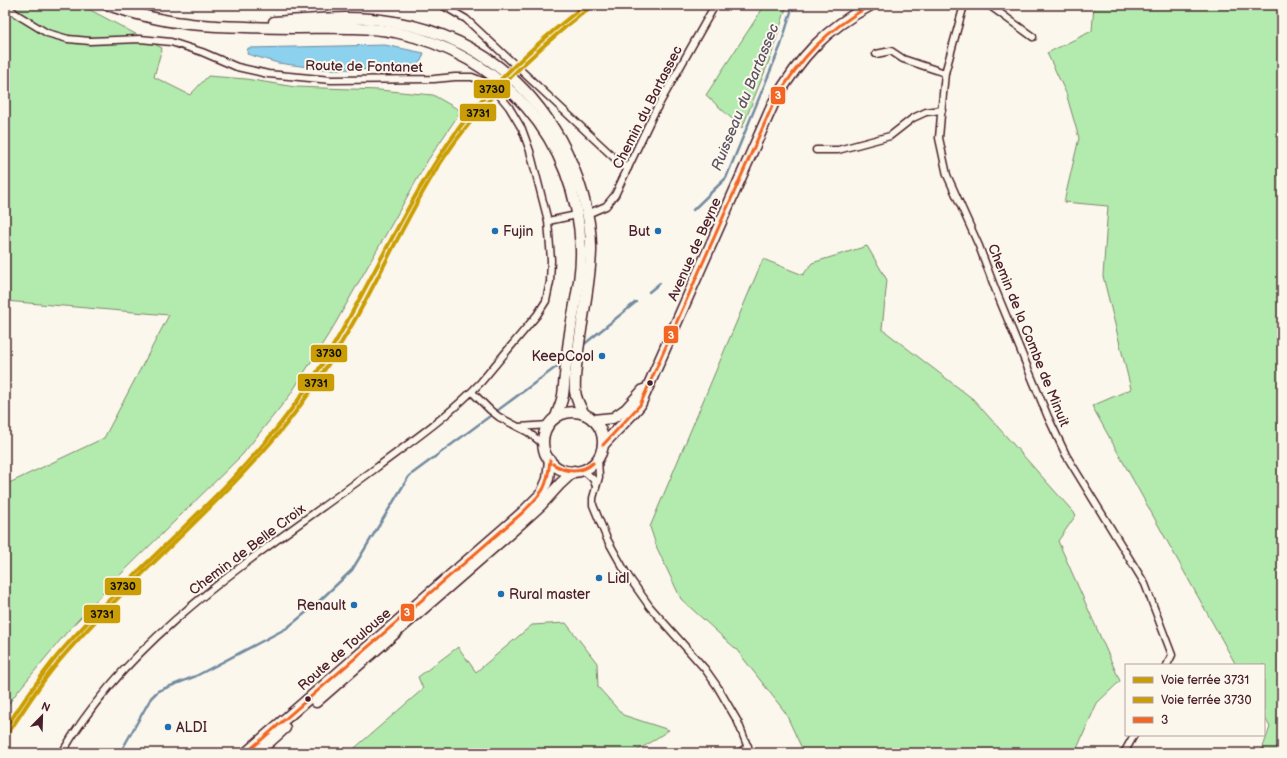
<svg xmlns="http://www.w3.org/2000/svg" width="1287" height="758" font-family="'Balsamiq Sans',sans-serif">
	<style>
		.green { fill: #b3ebae; stroke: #7e856c }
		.water { fill: #8cd1ed; stroke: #728a9f }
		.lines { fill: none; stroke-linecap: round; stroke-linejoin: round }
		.stream { stroke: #728a9f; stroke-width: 2.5 }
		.minor-casing { stroke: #4a1f2b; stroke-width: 9 }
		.primary-casing { stroke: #4a1f2b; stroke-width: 13 }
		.minor { stroke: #fbf7ec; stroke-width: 6 }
		.primary { stroke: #fbf7ec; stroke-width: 10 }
		.bus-1-casing { stroke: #fbf7ec; stroke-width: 6 }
		.bus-1 { stroke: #f26522; stroke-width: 3 }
		.rail-1-casing { stroke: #fbf7ec; stroke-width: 7 }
		.rail-2-casing { stroke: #fbf7ec; stroke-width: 7 }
		.rail-1 { stroke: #ca9d04; stroke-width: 4 }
		.rail-2 { stroke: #ca9d04; stroke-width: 4 }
		.poi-dot { fill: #1f6fb2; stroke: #fbf7ec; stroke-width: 1.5 }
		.bus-dot { fill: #4a1f2b; stroke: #fbf7ec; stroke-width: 1.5 }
		.labels { text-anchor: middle; stroke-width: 4; stroke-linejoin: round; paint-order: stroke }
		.street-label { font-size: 14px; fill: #4a1f2b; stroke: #fbf7ec }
		.poi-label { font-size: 14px; fill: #4a1f2b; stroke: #fbf7ec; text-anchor: start }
		.water-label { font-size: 15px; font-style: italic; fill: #5e5465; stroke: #fbf7ec }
		.line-badge { stroke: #fbf7ec; stroke-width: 1.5 }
		.badge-label { font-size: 11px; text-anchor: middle; font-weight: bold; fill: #fff }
		.pale-badge-label { font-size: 11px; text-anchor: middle; font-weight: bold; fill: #111 }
	</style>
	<rect width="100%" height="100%" fill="#fbf7ec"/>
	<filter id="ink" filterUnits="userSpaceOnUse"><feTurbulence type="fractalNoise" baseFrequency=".025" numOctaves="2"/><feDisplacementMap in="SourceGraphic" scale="8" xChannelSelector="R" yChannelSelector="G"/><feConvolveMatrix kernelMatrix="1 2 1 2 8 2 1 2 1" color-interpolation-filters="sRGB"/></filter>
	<g filter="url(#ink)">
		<!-- green -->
		<g class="green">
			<polygon points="5,5 81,5 162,48 154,77 190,95 208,76 246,79 295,87 379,90 433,95 461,111 428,160 335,324 290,395 242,455 118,577 67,632 18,691 5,709 5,485 104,438 169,315 5,301"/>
			<polygon points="765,5 787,5 771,56 742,128 706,95"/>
			<polygon points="1094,5 1282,5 1282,753 1261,753 1270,727 1264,716 1264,665 1236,665 1092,406 1131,389 1103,276 1108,206 1064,202 1079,138 1066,93 1047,53 1092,31"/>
			<polygon points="867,246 887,280 882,329 973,399 1076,515 1058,541 1120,681 1097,703 1075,753 804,753 785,712 736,649 681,599 657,548 650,527 763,259 803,275 812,263"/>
			<polygon points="566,623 597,663 598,687 623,715 669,730 634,753 349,753 423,689 418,677 458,647 476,672 532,625"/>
		</g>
		<!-- water -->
		<polygon class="water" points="385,45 424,53 421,61 410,70 323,69 278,63 247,54 248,48"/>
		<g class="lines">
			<!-- stream -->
			<g class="stream">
				<polyline points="693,210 726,178 781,45 793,5"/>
				<polyline points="649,292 660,283"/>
				<polyline points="582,346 636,302"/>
				<polyline points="120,753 151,698 158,691 196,676 287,628 314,606 352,570 409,476 563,362"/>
			</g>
			<!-- minor casing -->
			<g class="minor-casing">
				<g id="minor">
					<path d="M6,5L16,14L47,33L68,39L90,41L140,39L171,42L202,52L237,67L268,74L331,80L434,79L455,77H472L482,81L496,91L509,107L522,129L530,151L548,221L551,260L550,282L546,301L537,315L481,382C450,415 412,441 376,468C265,551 133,630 62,753"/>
					<polyline points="442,5 466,19 622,165 628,168"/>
					<polyline points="964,5 945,73 941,115 939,138 947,175 979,246 996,291 1048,417 1066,455 1145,584 1172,655 1167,665"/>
					<polyline points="989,5 1033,37"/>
					<polyline points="876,54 891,51 903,59 945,73"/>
					<polyline points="816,150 838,150 890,136 913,118 926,112 942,110"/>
					<polyline points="592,212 606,206 615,195 653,115 715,5"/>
					<polyline points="548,221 572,216"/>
					<polyline points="472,392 490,410 499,417 528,432 543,444"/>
					<polyline points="519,427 549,425"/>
					<polyline points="598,458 599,477 593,498 593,505 607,539 626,573 650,607 705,669 717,686 738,722 750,753"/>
					<polyline points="583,470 593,479 596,486"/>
					<polyline points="739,753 748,746"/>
					<polyline points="1124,753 1134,735"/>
				</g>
			</g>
			<!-- primary casing -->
			<g class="primary-casing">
				<g id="primary">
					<path d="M108,5C132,13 157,20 183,23C194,25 206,25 217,26C243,27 269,28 295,28C328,28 362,26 395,32C502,54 577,139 581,249C582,277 574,306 570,333C568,347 566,362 565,376C564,382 564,389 563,395C562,402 558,410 556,417"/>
					<path d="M274,22C313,19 355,15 394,22C467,35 523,74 560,139C577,170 592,215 591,251C590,284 582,318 578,351C576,365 574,378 575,391C576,400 580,407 584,414"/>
					<circle cx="573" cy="442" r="30"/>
					<polyline points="593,420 613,418 626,409 643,390"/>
					<path d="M603,445C615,431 629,419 640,405L774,102C800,57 825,29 871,5"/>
					<polyline points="316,702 510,533 541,505 560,484 574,471"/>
					<polyline points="246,753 522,513 542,493 548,479 550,460"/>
					<polyline points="257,753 285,728"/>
				</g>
			</g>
			<!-- minor -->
			<use href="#minor" class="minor"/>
			<!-- primary -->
			<use href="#primary" class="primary"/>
			<!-- bus-1 casing -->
			<g class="bus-1-casing">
				<g id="bus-1">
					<path d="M603,445L640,405L774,102C801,57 825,31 871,5"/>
					<path d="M553,464C566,471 581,473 593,463"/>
					<path d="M553,464C565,473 582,474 593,463"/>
					<path d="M246,753L522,513C543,492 547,490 550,460"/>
				</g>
			</g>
			<!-- bus-1 -->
			<use href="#bus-1" class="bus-1"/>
			<!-- rail-1 casing -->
			<g class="rail-1-casing">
				<path id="rail-1" d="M5,738C24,709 43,679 66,653C136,573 220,506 287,423C313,390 336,353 357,316C385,266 408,214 439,165C480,102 533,51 593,5"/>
			</g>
			<!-- rail-2 casing -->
			<g class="rail-2-casing">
				<path id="rail-2" d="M5,729C23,702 41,674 63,649C133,569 219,503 284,419C350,335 387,233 447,145C484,90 533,46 585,5"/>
			</g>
			<!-- rail-1 -->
			<use href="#rail-1" class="rail-1"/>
			<!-- rail-2 -->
			<use href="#rail-2" class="rail-2"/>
		</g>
	</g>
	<!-- markers -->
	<g class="poi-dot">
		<circle cx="495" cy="231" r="4"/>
		<circle cx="658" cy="231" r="4"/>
		<circle cx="602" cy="356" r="4"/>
		<circle cx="599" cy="578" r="4"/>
		<circle cx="501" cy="594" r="4"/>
		<circle cx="354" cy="605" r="4"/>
		<circle cx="168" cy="727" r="4"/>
	</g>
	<g class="bus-dot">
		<circle cx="650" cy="383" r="3.5"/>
		<circle cx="308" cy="699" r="3.5"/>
	</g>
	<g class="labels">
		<!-- street labels -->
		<g class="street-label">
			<text transform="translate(364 66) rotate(1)" y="5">Route de Fontanet</text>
			<text transform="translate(647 107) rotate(-63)" y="5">Chemin du Bartassec</text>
			<text transform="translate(694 249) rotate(-66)" y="5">Avenue de Beyne</text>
			<text transform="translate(1029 335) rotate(68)" y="5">Chemin de la Combe de Minuit</text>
			<text transform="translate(247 549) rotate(-37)" y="5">Chemin de Belle Croix</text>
			<text transform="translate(344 649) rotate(-41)" y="5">Route de Toulouse</text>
		</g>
		<!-- poi labels -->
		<g class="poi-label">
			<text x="503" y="236">Fujin</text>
			<text x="650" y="236" text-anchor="end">But</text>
			<text x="594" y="361" text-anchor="end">KeepCool</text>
			<text x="607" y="583">Lidl</text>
			<text x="509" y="599">Rural master</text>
			<text x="346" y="610" text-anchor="end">Renault</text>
			<text x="176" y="732">ALDI</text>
		</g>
		<!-- water labels -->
		<g class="water-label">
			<text transform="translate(745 97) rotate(-68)" y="5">Ruisseau du Bartassec</text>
		</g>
	</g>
	<g class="line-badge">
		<rect x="473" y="79" width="38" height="20" rx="4" fill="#ca9d04"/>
		<rect x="770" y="86" width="16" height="19" rx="4" fill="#f26522"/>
		<rect x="459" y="103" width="38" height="19" rx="4" fill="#ca9d04"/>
		<rect x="663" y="325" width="16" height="19" rx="4" fill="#f26522"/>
		<rect x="310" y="344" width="38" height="19" rx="4" fill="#ca9d04"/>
		<rect x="297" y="373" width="38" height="19" rx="4" fill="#ca9d04"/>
		<rect x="104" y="577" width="38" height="19" rx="4" fill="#ca9d04"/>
		<rect x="400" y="603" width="15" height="19" rx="4" fill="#f26522"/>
		<rect x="83" y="604" width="38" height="20" rx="4" fill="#ca9d04"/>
	</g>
	<g class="badge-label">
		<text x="778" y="99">3</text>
		<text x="671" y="339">3</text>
		<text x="407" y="616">3</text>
	</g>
	<g class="pale-badge-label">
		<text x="492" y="93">3730</text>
		<text x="478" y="117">3731</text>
		<text x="329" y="357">3730</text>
		<text x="316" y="387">3731</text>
		<text x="123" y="590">3730</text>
		<text x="102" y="618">3731</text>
	</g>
	<!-- margin -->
	<rect width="1287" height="758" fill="none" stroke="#fbf7ec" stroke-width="20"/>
	<rect x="10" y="10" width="1267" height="738" fill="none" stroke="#4a1f2b" stroke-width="1.5" filter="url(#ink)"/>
	<!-- legend -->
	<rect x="1125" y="664" width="140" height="72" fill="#fbf7ec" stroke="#b4a19f"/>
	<rect x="1133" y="677" width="20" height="6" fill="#ca9d04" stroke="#b4a19f"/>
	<text x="1161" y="684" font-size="12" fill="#4a1f2b">Voie ferrée 3731</text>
	<rect x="1133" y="697" width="20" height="6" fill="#ca9d04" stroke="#b4a19f"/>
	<text x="1161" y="704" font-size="12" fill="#4a1f2b">Voie ferrée 3730</text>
	<rect x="1133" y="717" width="20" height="6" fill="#f26522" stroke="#b4a19f"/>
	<text x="1161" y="724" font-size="12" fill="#4a1f2b">3</text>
	<!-- north arrow -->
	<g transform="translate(42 716) rotate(23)" stroke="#fbf7ec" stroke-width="3" paint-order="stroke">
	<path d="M0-3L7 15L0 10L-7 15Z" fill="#4a1f2b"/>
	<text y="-6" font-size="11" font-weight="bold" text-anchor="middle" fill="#4a1f2b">N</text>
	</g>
</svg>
